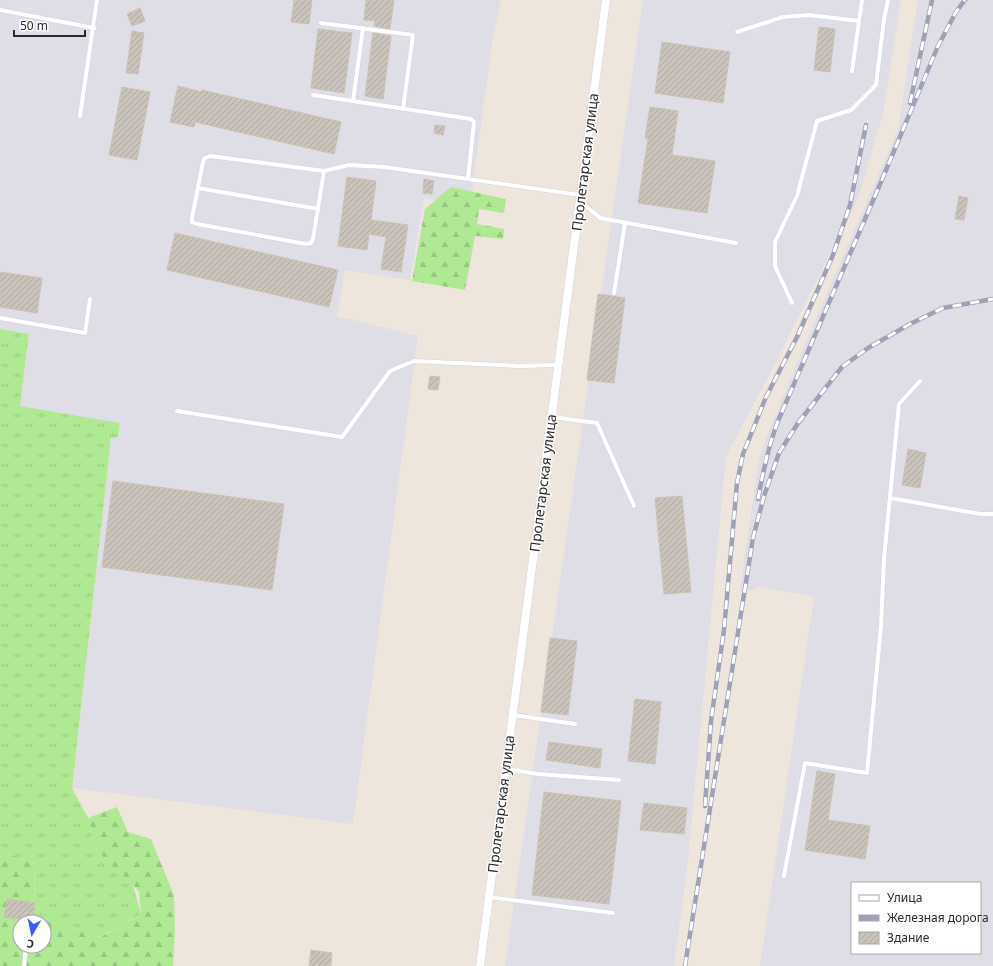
<svg xmlns="http://www.w3.org/2000/svg" width="993" height="966" font-family="'Noto Sans',sans-serif">
	<style>
		.industrial { fill: #dfdde6; fill-rule: evenodd }
		.grass { fill: url(#grass-tufts) }
		.forest { fill: url(#forest-firs); fill-rule: evenodd }
		.building { fill: url(#building-hatch); stroke: #cac2b5 }
		.lines { fill: none; stroke-linecap: round; stroke-linejoin: round }
		.service-casing { stroke: #d1d5e5; stroke-width: 5 }
		.minor-casing { stroke: #d1d5e5; stroke-width: 9 }
		.service { stroke: #fff; stroke-width: 4 }
		.minor { stroke: #fff; stroke-width: 8 }
		.rail-casing { stroke: #9ea1b7; stroke-width: 4.5 }
		.rail { stroke: #fff; stroke-width: 3; stroke-dasharray: 9; stroke-linecap: butt }
		.labels { text-anchor: middle; stroke-width: 3; stroke-linejoin: round; paint-order: stroke }
		.street-label { font-size: 14px; fill: #2b2b2b; stroke: #fff }
	</style>
	<defs>
		<pattern id="grass-tufts" width="24" height="20" patternUnits="userSpaceOnUse"><rect width="24" height="20" fill="#b0e993"/><path d="M3 7l-1-3M5 7V3M7 7l1-3M15 17l-1-3M17 17v-4M19 17l1-3" fill="none" stroke="#98c87f"/></pattern>
		<pattern id="forest-firs" width="22" height="20" patternUnits="userSpaceOnUse"><rect width="22" height="20" fill="#b0e993"/><path d="M5 1l3.5 6h-7zM16 11l3.5 6h-7z" fill="#98c87f"/></pattern>
		<pattern id="building-hatch" width="6" height="6" patternUnits="userSpaceOnUse"><rect width="6" height="6" fill="#c9c3bb"/><path d="M-1 1l2-2M0 6l6-6M5 7l2-2" fill="none" stroke="#ada8a1"/></pattern>
	</defs>
	<rect width="100%" height="100%" fill="#eee6dc"/>
	<!-- industrial -->
	<g class="industrial">
		<polygon points="0,0 501,0 492,43 470,205 424,198 410,280 345,270 337,316 418,336 353,824 72,788 111,437 118,437 120,423 20,406 29,335 0,329"/>
		<polygon points="643,0 901,0 883,113 859,197 770,373 726,456 688,859 674,966 505,966"/>
		<path d="M918,0H993V966H760L814,597L756,586L755,591L740,589L759,459L769,431L796,365L898,130ZM852,883H980V953H852Z"/>
	</g>
	<!-- grass -->
	<polygon class="grass" points="0,329 29,334 20,406 120,423 118,437 111,438 72,788 88,818 97,851 133,885 141,914 100,937 34,917 35,864 0,850"/>
	<!-- forest -->
	<g class="forest">
		<polygon points="451,187 506,199 504,213 479,209 477,224 504,229 503,239 475,236 465,290 412,281 425,209"/>
		<path d="M117,807L128,832L151,839L174,895L175,930L173,966H0V850L35,864L34,917L101,937L141,914L139,891L97,851L88,818ZM20,922H44V946H20Z"/>
	</g>
	<!-- building -->
	<g class="building">
		<polygon points="294,0 312,0 309,24 291,22"/>
		<polygon points="366,0 394,0 390,29 374,26 375,21 364,20"/>
		<polygon points="140,8 145,21 132,26 127,14"/>
		<polygon points="819,27 835,29 830,72 814,70"/>
		<polygon points="318,29 352,33 344,93 311,88"/>
		<polygon points="132,31 144,33 138,74 126,73"/>
		<polygon points="373,33 391,36 383,99 365,96"/>
		<polygon points="662,42 730,52 723,103 655,93"/>
		<polygon points="178,86 201,92 202,90 341,122 334,154 195,122 194,127 170,122"/>
		<polygon points="122,87 150,92 137,160 109,155"/>
		<polygon points="650,107 678,111 672,155 715,161 707,213 638,203 648,139 645,138"/>
		<polygon points="435,125 445,126 443,135 434,133"/>
		<polygon points="347,177 376,181 371,220 408,225 401,272 381,269 386,237 369,234 367,250 338,246"/>
		<polygon points="424,179 434,181 432,194 423,193"/>
		<polygon points="959,196 968,198 964,220 955,219"/>
		<polygon points="175,233 338,270 329,307 167,270"/>
		<polygon points="0,272 42,278 37,313 0,307"/>
		<polygon points="598,294 625,298 614,383 587,380"/>
		<polygon points="430,376 440,377 438,390 428,389"/>
		<polygon points="908,449 926,453 920,488 902,485"/>
		<polygon points="113,481 284,504 272,590 102,567"/>
		<polygon points="682,496 691,592 664,594 655,498"/>
		<polygon points="550,638 577,641 568,715 541,712"/>
		<polygon points="635,699 661,702 655,764 628,761"/>
		<polygon points="549,742 602,749 600,768 546,760"/>
		<polygon points="817,771 835,774 828,820 870,826 865,859 805,850"/>
		<polygon points="544,792 621,801 609,904 532,895"/>
		<polygon points="644,803 687,808 684,834 640,830"/>
		<polygon points="7,899 35,903 33,921 4,917"/>
		<polygon points="311,950 332,953 331,966 309,966"/>
	</g>
	<g class="lines">
		<!-- service casing -->
		<g class="service-casing">
			<g id="service">
				<polyline points="0,10 94,28"/>
				<polyline points="321,23 413,35 403,109"/>
				<polyline points="737,32 783,17 809,15 859,21"/>
				<polyline points="852,71 862,0"/>
				<polyline points="313,95 471,119 474,122 468,179"/>
				<polyline points="353,101 363,28"/>
				<polyline points="80,116 97,0"/>
				<polyline points="324,171 313,239 311,243 306,244 197,224 192,222 192,218 203,162 205,158 210,156 324,171 349,165 384,167 580,195"/>
				<polyline points="198,188 318,209"/>
				<polyline points="580,201 600,218 736,243"/>
				<polyline points="614,293 625,223"/>
				<polyline points="792,303 775,266 775,242 797,196 817,121 851,110 876,85 884,19 888,0"/>
				<polyline points="0,318 85,333 90,299"/>
				<polyline points="177,411 342,437 390,371 414,361 518,366 558,365"/>
				<polyline points="552,417 597,423 634,506"/>
				<polyline points="890,498 980,514 993,514"/>
				<polyline points="513,715 575,724"/>
				<polyline points="506,769 538,774 619,780"/>
				<polyline points="784,876 805,763 867,773 881,626 884,559 899,404 920,381"/>
				<polyline points="489,897 613,913"/>
				<polyline points="24,966 26,946"/>
			</g>
		</g>
		<!-- minor casing -->
		<g class="minor-casing">
			<polyline id="minor" points="480,966 606,0"/>
		</g>
		<!-- service -->
		<use href="#service" class="service"/>
		<!-- minor -->
		<use href="#minor" class="minor"/>
		<!-- rail casing -->
		<g class="rail-casing">
			<g id="rail">
				<polyline points="910,103 932,0"/>
				<path d="M758,499C763,472 768,447 778,421L881,182L938,46L956,12L965,0"/>
				<polyline points="705,806 711,721 724,630 737,483 743,454 766,397 797,337 833,255 850,205 866,125"/>
				<polyline points="685,966 753,538 764,496 779,453 798,423 842,367 868,348 910,324 943,308 993,299"/>
			</g>
		</g>
		<!-- rail -->
		<use href="#rail" class="rail"/>
	</g>
	<g class="labels">
		<!-- street labels -->
		<g class="street-label">
			<text transform="translate(585 162) rotate(-83)" y="5">Пролетарская улица</text>
			<text transform="translate(543 483) rotate(-83)" y="5">Пролетарская улица</text>
			<text transform="translate(501 804) rotate(-83)" y="5">Пролетарская улица</text>
		</g>
	</g>
	<!-- legend -->
	<rect x="851" y="882" width="130" height="72" fill="#ffffff" stroke="#aaaaaa"/>
	<rect x="859" y="895" width="20" height="6" fill="#ffffff" stroke="#aaaaaa"/>
	<text x="887" y="902" font-size="12" fill="#2b2b2b">Улица</text>
	<rect x="859" y="915" width="20" height="6" fill="#9ea1b7" stroke="#aaaaaa"/>
	<text x="887" y="922" font-size="12" fill="#2b2b2b">Железная дорога</text>
	<rect x="859" y="932" width="20" height="12" fill="url(#building-hatch)" stroke="#aaaaaa"/>
	<text x="887" y="942" font-size="12" fill="#2b2b2b">Здание</text>
	<!-- north arrow -->
	<g transform="translate(32 934) rotate(189)"><circle r="19" fill="#ffffff" stroke="#aaaaaa"/>
	<path d="M0-3L7 15L0 10L-7 15Z" fill="#385cff"/>
	<text y="-6" font-size="11" font-weight="bold" text-anchor="middle" fill="#2b2b2b">С</text>
	</g>
	<!-- scale -->
	<path d="M14 30v6h71v-6" fill="none" stroke="#2b2b2b" stroke-width="2"/>
	<text x="20" y="30" font-size="12" fill="#2b2b2b" stroke="#ffffff" stroke-width="3" paint-order="stroke">50 m</text>
</svg>
